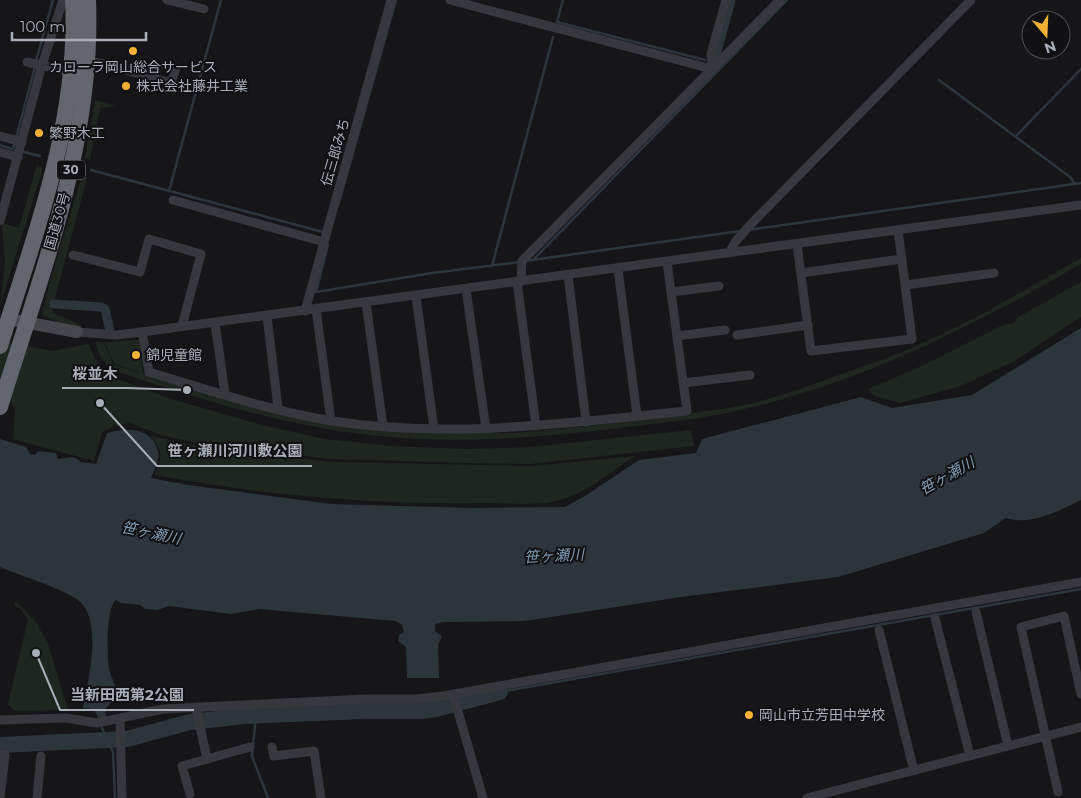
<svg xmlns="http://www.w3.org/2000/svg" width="1081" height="798" font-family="Montserrat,'Noto Sans JP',sans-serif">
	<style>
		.green { fill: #1e261f }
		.water { fill: #2c353c }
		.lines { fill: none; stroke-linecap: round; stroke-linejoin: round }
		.stream { stroke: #2c353c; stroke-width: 2.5 }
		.canal { stroke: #2c353c; stroke-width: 9 }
		.river { stroke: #2c353c; stroke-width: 16 }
		.street { stroke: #37383d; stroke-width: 9 }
		.secondary { stroke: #45474d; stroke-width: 12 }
		.highway { stroke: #63666e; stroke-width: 16 }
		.poi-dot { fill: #f2b134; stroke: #111113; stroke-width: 2 }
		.labels { text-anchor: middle; stroke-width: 4; stroke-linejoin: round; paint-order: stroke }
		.shield { fill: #111113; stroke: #7b7e86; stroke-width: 1 }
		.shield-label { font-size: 12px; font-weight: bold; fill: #a8adb8 }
		.poi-label { font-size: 14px; fill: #a8adb8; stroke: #111113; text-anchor: start }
		.street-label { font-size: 14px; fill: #a8adb8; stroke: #111113 }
		.water-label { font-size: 15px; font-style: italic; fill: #7f9bb3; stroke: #111113 }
		.leader { fill: none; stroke: #a8adb8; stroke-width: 2 }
		.callout-dot { fill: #a8adb8; stroke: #111113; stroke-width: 2 }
		.callout-label { font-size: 15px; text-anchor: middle; font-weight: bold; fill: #a8adb8; stroke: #111113; stroke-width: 4; stroke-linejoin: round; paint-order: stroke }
	</style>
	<rect width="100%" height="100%" fill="#161618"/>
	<!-- green -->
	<g class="green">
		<polygon points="95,100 116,106 100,108 90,160 85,158"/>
		<polygon points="37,165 43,168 0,306 5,263 2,226 3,223 19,228"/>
		<polygon points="82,175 87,178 52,309 54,313 81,325 82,328 58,322 42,315 48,288"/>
		<path d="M1081,258V264C960,334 833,397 693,419C581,433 467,449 353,433C271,422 190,396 112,370L101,358L95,342H103L114,365L279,412L440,433H514L598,425L722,409L755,403L800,389L900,353L942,334L986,312Z"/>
		<polygon points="1081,282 1081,317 1013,362 961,386 900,403 875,396 868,389 924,365 1003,325 1014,323 1018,317"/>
		<polygon points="139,340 143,373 115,364 104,342"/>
		<polygon points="0,341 53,351 88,344 103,373 123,381 171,399 262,425 325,439 391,446 466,449 530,447 691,430 694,446 530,464 465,463 332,459 207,445 164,436 130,423 115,426 102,432 94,461 13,439 15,408 7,398 0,395"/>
		<path d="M150,436L207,448L332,462L531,466L635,456C609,473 586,494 556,501C536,506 505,503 484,503C374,505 262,495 155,475C162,457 164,451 150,436Z"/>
		<polygon points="16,601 36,622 48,644 68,710 14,711 8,704 28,619 20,608 14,606"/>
	</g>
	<!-- water -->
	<path class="water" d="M1081,328V500C1058,511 1031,526 1006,518L984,533L838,577L681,597L525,621L444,622L435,624V631L442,636L438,645L439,678H407L406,647L398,641L399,635L404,632L402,625L395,621L259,609L231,614L169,606L157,610L145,609L140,605L121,603L116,600C106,606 107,656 109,669C111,677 116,686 119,695L105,709L106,717L98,718L94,709L83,708C88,681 105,615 75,598C53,585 24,577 0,567V439L26,447L30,454L35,455L38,451L56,453L58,459L74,457L81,462L96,464L107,433C125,427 153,427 158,452C160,461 154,470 151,478L188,485L331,504L473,508L565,507L585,496L639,460L696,453L702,439L861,397L892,408L972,395Z"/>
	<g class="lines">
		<!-- stream -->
		<g class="stream">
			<polyline points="557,22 705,60"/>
			<polyline points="557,22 563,0"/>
			<polyline points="36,61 53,0"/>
			<polyline points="939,80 1070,177 1075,184"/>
			<polyline points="1016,136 1081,69"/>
			<polyline points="0,145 12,149"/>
			<polyline points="13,149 35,67"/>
			<polyline points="20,151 40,156"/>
			<polyline points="91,170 323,232"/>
			<polyline points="169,191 221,0"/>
			<polyline points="338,206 396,0"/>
			<polyline points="748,230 1081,183"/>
			<polyline points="328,245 316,292 432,273 520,262"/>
			<polyline points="533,260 787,0"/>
			<polyline points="525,261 740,231"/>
			<polyline points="492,266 553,37"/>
			<path d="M500,692C694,659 887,622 1081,589"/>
			<polyline points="256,716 252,756 268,798"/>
			<polyline points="102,728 113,752 115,798"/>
		</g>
		<!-- canal -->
		<g class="canal">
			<polyline points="716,55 731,0"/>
			<polyline points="54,304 101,307 105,309 110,331"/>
		</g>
		<!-- river -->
		<polyline class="river" points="0,745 127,739 190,722 244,716 365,711 421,711 436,709 500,692"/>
		<!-- street -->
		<g class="street">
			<polyline points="167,0 204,9"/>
			<polyline points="450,0 712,69"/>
			<polyline points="85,61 101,63 171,83 176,68"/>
			<polyline points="27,62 72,72"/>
			<polyline points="712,69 711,54 726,0"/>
			<polyline points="0,136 22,142"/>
			<polyline points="0,152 18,157"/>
			<polyline points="173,200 324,242"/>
			<polyline points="0,221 42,65 63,0"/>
			<polyline points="797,244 811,351 912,339 898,230"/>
			<polyline points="729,253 736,241 752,223 971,0"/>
			<polyline points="73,255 140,272 149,239 201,254 182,326"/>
			<polyline points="618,269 637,416"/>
			<polyline points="801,273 902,259"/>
			<polyline points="568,275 586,422"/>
			<polyline points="517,282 536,426"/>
			<polyline points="521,282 522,261 780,0"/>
			<polyline points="905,285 994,273"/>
			<polyline points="466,289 486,429"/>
			<polyline points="671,292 719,286"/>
			<polyline points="416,296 434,429"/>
			<polyline points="366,303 383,426"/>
			<polyline points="316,309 331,421"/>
			<polyline points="305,311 391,0"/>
			<polyline points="267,316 278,408"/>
			<polyline points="215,323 225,394"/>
			<polyline points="77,332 116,335 142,332 1081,205"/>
			<path d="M142,332L149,372C209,390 270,411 332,421C450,439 569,423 687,411L667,262"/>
			<polyline points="737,335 808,325"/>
			<polyline points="677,336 725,330"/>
			<polyline points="683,383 750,375"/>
			<polyline points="976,612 1008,746"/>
			<polyline points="935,618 970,756"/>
			<polyline points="879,630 914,771"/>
			<polyline points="453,694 483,798"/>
			<polyline points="196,708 207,759"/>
			<polyline points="0,720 66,718 97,723 163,709 364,699 417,699 443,696 1081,582"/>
			<polyline points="120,720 122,798"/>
			<polyline points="272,747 274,756 314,751 321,798"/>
			<polyline points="0,755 5,755 0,798"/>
			<polyline points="1058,792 1021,627 1064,616 1081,694"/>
			<polyline points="190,794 182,766 250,747"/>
			<polyline points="37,798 41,756"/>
			<polyline points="807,798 1081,727"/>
		</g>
		<!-- secondary -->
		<polyline class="secondary" points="8,319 77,332"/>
		<!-- highway -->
		<g class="highway">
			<path d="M0,346C35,234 79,120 73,0"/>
			<path d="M0,407C41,274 94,141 88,0"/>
		</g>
	</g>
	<!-- markers -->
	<g class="poi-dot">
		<circle cx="133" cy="51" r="5"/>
		<circle cx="126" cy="86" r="5"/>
		<circle cx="39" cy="133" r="5"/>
		<circle cx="136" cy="355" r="5"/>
		<circle cx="749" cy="715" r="5"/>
	</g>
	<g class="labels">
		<!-- shield labels -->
		<rect class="shield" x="57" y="160.5" width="28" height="19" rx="4"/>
		<g class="shield-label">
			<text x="71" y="174">30</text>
		</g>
		<!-- poi labels -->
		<g class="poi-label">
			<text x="133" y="72" text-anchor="middle">カローラ岡山総合サービス</text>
			<text x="136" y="91">株式会社藤井工業</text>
			<text x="49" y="138">繁野木工</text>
			<text x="146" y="360">錦児童館</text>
			<text x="759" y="720">岡山市立芳田中学校</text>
		</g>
		<!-- street labels -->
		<g class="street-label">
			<text transform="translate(335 152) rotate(-74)" y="5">伝三郎みち</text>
			<text transform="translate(57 221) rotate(-74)" y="5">国道30号</text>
		</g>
		<!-- water labels -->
		<g class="water-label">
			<text transform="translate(947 476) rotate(-29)" y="5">笹ヶ瀬川</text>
			<text transform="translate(151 533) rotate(12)" y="5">笹ヶ瀬川</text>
			<text transform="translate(554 556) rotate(-3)" y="5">笹ヶ瀬川</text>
		</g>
	</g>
	<!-- callouts -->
	<path class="leader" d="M187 390L127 388H62M100 403L157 466H312M36 653L60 710H194"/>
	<g class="callout-dot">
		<circle cx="187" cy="390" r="5"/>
		<circle cx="100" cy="403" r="5"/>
		<circle cx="36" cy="653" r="5"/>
	</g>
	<g class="callout-label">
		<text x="95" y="379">桜並木</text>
		<text x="235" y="456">笹ヶ瀬川河川敷公園</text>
		<text x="127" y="700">当新田西第2公園</text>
	</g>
	<!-- north arrow -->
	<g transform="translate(1046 35) rotate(161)"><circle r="24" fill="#111113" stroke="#4d4f55"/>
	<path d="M0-4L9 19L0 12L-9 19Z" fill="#f2b134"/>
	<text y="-8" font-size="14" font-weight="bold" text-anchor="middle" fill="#a8adb8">N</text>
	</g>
	<!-- scale -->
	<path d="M12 32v8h134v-8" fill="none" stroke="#a8adb8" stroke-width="2.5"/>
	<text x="20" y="32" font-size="15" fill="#a8adb8" stroke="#111113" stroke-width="4" paint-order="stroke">100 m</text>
</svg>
